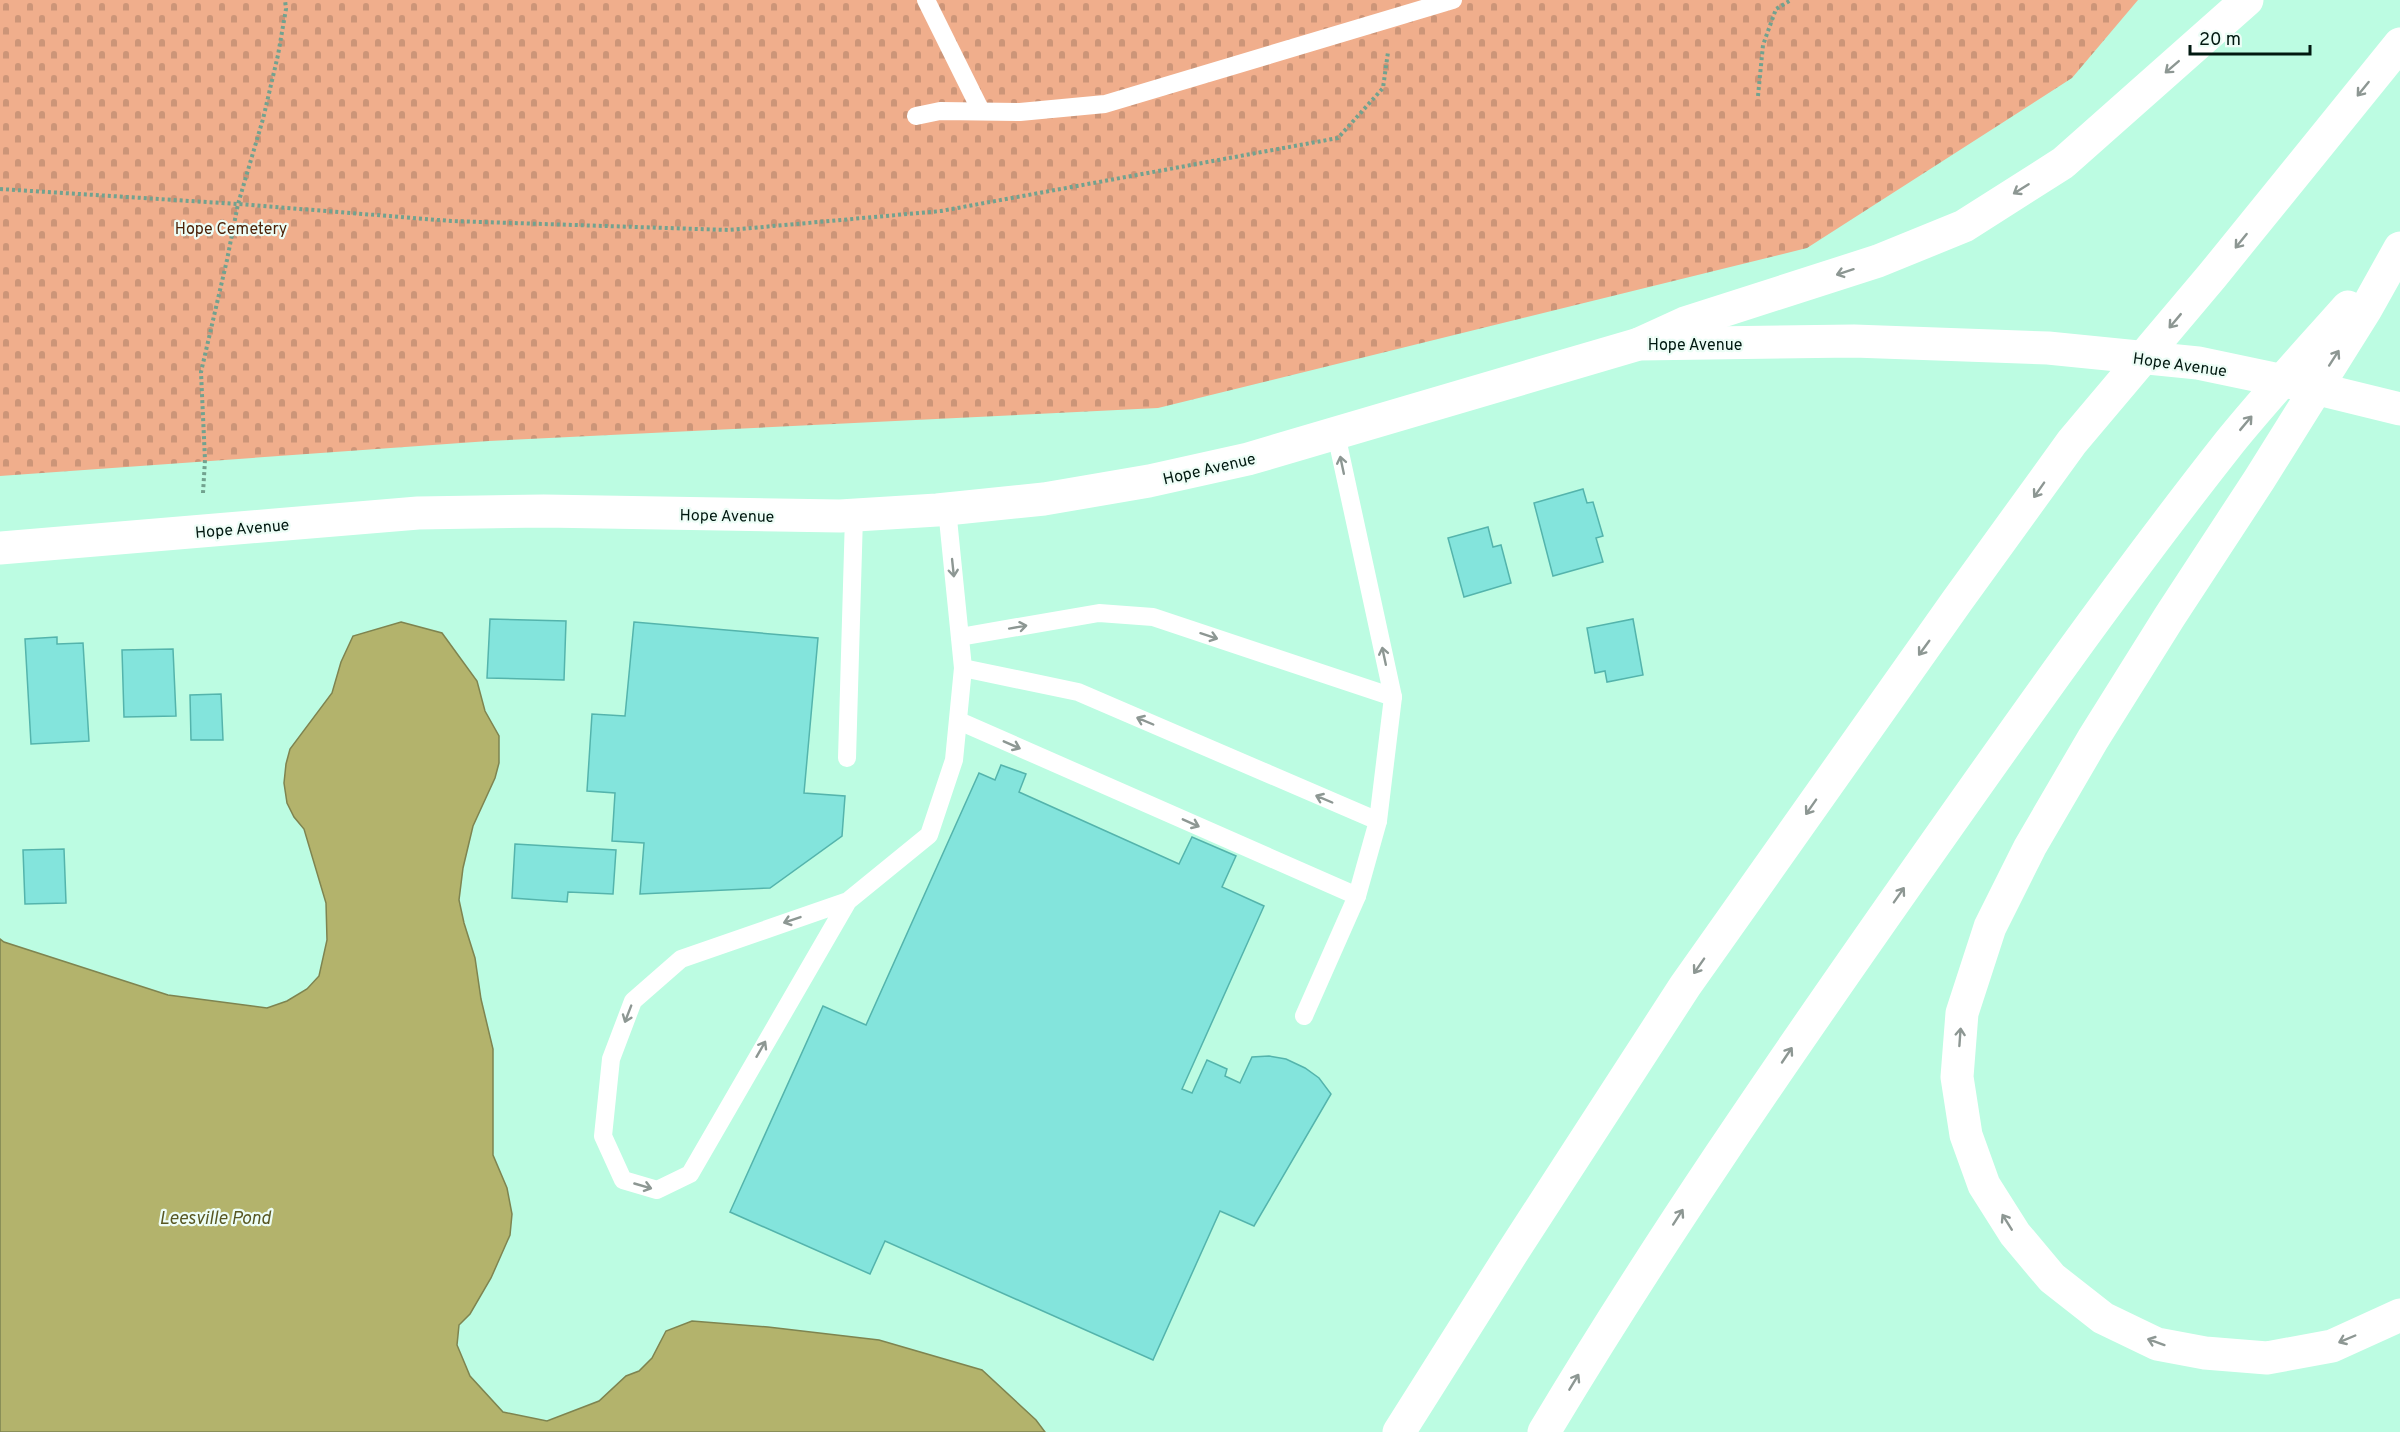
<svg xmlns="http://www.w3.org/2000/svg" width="2400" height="1432" font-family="Overpass,sans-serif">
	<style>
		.cemetery { fill: url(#cemetery-stones) }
		.water { fill: #b3b36c; stroke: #7e8450; stroke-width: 1.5 }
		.building { fill: #83e4dc; stroke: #54b4ac; stroke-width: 1.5 }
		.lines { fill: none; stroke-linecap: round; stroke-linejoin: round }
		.path { stroke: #72a28f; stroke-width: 4; stroke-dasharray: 3 3; stroke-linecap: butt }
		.service { stroke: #fff; stroke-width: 18 }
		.secondary { stroke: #fff; stroke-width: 33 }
		.motorway { stroke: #fff; stroke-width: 33 }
		.oneway { stroke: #8d9793 }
		.labels { text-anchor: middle; stroke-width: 4.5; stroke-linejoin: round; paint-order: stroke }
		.park-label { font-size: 16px; fill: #4c2208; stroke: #edfdf6 }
		.street-label { font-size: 16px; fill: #011810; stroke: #edfdf6 }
		.water-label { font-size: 18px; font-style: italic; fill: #585722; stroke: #edfdf6 }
	</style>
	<defs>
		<pattern id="cemetery-stones" width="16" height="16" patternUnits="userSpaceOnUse" patternTransform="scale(1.5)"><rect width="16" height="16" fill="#f0ae8c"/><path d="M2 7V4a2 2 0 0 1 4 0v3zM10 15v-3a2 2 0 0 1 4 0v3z" fill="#cc9578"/></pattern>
	</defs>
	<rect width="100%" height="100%" fill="#bcfce2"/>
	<!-- cemetery -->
	<polygon class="cemetery" points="0,0 2138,0 2072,78 1807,248 1158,408 489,441 0,476"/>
	<!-- water -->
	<polygon class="water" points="401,622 442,633 477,681 485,711 499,736 499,763 495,778 473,826 463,868 459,900 464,923 475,958 481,999 493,1049 493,1155 507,1188 512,1214 510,1235 491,1278 470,1314 459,1325 457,1345 470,1376 503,1412 547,1421 599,1401 626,1376 639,1371 652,1358 666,1331 692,1321 768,1327 879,1340 982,1370 1036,1420 1045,1432 0,1432 0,939 4,942 168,995 267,1008 287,1001 307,989 319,976 327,940 326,903 304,829 294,817 287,803 284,783 286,764 290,749 332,693 341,662 353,636"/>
	<!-- building -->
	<g class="building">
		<polygon points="1583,489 1587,503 1593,502 1603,536 1596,538 1603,562 1553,576 1534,503"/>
		<polygon points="1488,527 1493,547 1501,545 1511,583 1464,597 1448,538"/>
		<polygon points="490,619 566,621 564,680 487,678"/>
		<polygon points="1633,619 1643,675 1607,682 1605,671 1595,673 1587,628"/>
		<polygon points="634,622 818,638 804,793 845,796 842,836 770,888 640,894 644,843 612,841 615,793 587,791 592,714 625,716"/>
		<polygon points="57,637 57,644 83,643 89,741 31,744 25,639"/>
		<polygon points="173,649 176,716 124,717 122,650"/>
		<polygon points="221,694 223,740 191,740 190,695"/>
		<polygon points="1001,765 1026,774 1019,792 1179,864 1192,837 1236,856 1222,887 1264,906 1182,1089 1192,1093 1207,1060 1227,1069 1225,1076 1240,1083 1252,1057 1269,1056 1286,1059 1305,1068 1319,1078 1331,1094 1254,1226 1220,1211 1153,1360 885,1241 870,1274 730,1212 823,1006 866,1025 979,773 995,780"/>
		<polygon points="515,844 616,850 613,894 568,892 567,902 512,898"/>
		<polygon points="64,849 66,903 25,904 23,850"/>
	</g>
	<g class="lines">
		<!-- path -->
		<g class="path">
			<polyline points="1758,96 1763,45 1776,9 1791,0"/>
			<polyline points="0,189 238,204 451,221 729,230 941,211 1338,138 1383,88 1388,52"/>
			<polyline points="203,493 205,460 201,372 227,260 238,204 263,119 278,55 286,9 285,0"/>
		</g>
		<!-- service -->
		<g class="service">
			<polyline points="926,0 981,111"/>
			<polyline points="916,116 940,111 1020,112 1105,104 1453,0"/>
			<polyline points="960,637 1099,613 1153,617 1393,697 1336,434"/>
			<polyline points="963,668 1078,692 1378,821"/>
			<polyline points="959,721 1357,896"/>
			<polyline points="847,758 854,516"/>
			<polyline points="848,901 690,1174 657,1190 623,1180 603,1136 611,1059 633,1001 681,959 848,901 929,835 954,760 963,668 947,509"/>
			<polyline points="1304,1016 1357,896 1378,821 1393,697"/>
		</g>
		<!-- secondary -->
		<polyline class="secondary" points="0,548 418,513 544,511 840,516 937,510 1044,499 1149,481 1248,459 1639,344 1854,341 2048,348 2198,363 2298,384 2400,409"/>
		<!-- motorway -->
		<g class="motorway">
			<polyline points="2400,248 2366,309 2259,480 2170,616 2093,739 2030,847 1990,927 1962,1013 1957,1077 1966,1135 1984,1185 2015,1234 2052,1278 2103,1318 2157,1344 2205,1353 2267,1358 2332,1346 2400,1315"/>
			<polyline points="1639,344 1685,323 1878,261 1964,226 2063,163 2247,0"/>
			<polyline points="1399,1432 1512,1253 1685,986 1957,601 2072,442 2212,276 2400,44"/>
			<path d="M1544,1432C1657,1243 1782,1062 1909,881C2013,733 2117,585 2229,443C2267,396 2308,352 2348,307"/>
		</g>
	</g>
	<!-- one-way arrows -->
	<defs><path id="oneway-shaft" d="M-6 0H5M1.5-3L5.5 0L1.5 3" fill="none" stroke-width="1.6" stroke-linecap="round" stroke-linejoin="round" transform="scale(1.5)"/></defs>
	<g class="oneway">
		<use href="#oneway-shaft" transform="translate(2172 67) rotate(139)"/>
		<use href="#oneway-shaft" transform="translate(2363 89) rotate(129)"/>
		<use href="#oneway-shaft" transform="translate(2021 189) rotate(148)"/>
		<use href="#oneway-shaft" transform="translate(2241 241) rotate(129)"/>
		<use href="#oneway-shaft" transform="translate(1845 272) rotate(162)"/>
		<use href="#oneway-shaft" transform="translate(2175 321) rotate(130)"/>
		<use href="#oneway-shaft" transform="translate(2334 358) rotate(-57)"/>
		<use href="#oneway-shaft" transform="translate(2246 423) rotate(-50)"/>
		<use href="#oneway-shaft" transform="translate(1342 465) rotate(-102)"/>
		<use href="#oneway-shaft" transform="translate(2039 490) rotate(125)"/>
		<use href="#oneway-shaft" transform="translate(953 568) rotate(84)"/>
		<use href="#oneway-shaft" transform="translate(1018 627) rotate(-10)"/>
		<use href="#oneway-shaft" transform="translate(1209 636) rotate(18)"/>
		<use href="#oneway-shaft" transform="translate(1924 648) rotate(126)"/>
		<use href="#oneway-shaft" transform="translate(1384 656) rotate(-102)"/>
		<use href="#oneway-shaft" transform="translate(1145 721) rotate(-157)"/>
		<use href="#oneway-shaft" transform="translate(1012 745) rotate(24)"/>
		<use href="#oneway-shaft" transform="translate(1324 799) rotate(-157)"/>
		<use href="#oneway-shaft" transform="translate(1811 807) rotate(125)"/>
		<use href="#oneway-shaft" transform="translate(1191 823) rotate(24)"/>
		<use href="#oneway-shaft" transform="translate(1899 895) rotate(-55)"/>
		<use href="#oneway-shaft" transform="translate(792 920) rotate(161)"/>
		<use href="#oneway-shaft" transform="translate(1699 966) rotate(125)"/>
		<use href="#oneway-shaft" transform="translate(628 1014) rotate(111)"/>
		<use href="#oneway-shaft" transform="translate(1960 1037) rotate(-86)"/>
		<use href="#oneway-shaft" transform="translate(761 1049) rotate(-60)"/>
		<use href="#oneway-shaft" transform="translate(1787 1055) rotate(-56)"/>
		<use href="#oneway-shaft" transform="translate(643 1186) rotate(16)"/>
		<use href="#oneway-shaft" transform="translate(1678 1217) rotate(-57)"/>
		<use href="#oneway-shaft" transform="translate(2007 1222) rotate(-122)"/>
		<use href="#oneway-shaft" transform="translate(2347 1339) rotate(157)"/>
		<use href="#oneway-shaft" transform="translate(2156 1342) rotate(-160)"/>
		<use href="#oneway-shaft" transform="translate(1574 1382) rotate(-59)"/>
	</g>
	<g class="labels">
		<!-- park labels -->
		<g class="park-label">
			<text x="231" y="234">Hope Cemetery</text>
		</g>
		<!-- street labels -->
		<g class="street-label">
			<text x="1695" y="350">Hope Avenue</text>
			<text transform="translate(2180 364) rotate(8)" y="6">Hope Avenue</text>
			<text transform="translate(1209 468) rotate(-13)" y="6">Hope Avenue</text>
			<text transform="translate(727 515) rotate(1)" y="6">Hope Avenue</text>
			<text transform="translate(242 528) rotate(-5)" y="6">Hope Avenue</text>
		</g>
		<!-- water labels -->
		<g class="water-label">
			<text x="215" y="1224">Leesville Pond</text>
		</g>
	</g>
	<!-- scale -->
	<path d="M2190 45v9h120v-9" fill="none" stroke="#011810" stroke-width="3"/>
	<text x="2199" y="45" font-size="18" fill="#011810" stroke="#edfdf6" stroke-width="4.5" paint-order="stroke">20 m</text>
</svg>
